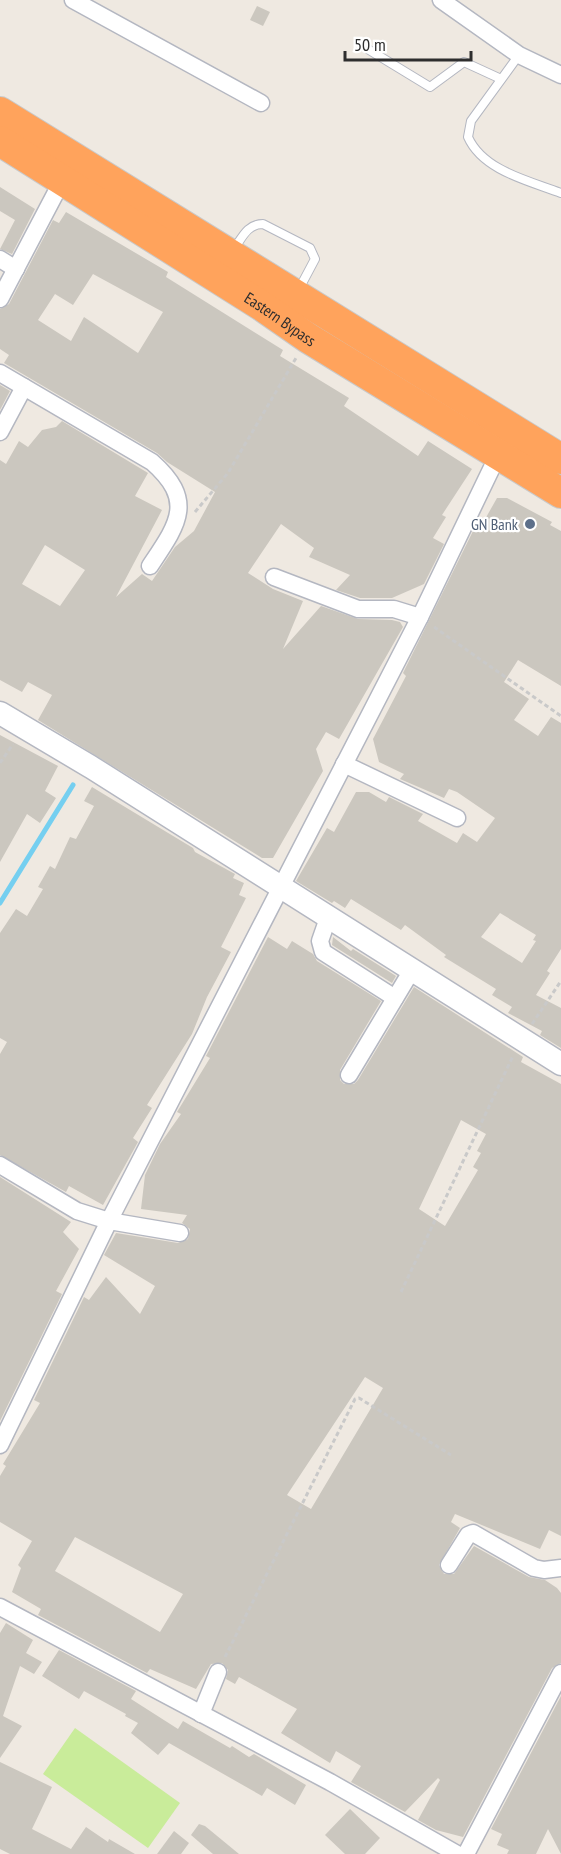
<svg xmlns="http://www.w3.org/2000/svg" width="561" height="1854" font-family="'PT Sans Narrow',sans-serif">
	<style>
		.pitch { fill: #c9ec9a }
		.lines { fill: none; stroke-linecap: round; stroke-linejoin: round }
		.stream { stroke: #75cff0; stroke-width: 5 }
		.building { fill: #cbc7bf; fill-rule: evenodd }
		.lane-casing { stroke: #b4b7c1; stroke-width: 10 }
		.street-casing { stroke: #b4b7c1; stroke-width: 19 }
		.secondary-casing { stroke: #b4b7c1; stroke-width: 25 }
		.highway-casing { stroke: #c9c9c9; stroke-width: 32 }
		.path { stroke: #c9c9c9; stroke-width: 3; stroke-dasharray: 4.5 3; stroke-linecap: butt }
		.lane { stroke: #fff; stroke-width: 8 }
		.street { stroke: #fff; stroke-width: 16 }
		.secondary { stroke: #fff; stroke-width: 22 }
		.highway { stroke: #ffa35c; stroke-width: 30 }
		.service-dot { fill: #5c6f8a; stroke: #fff; stroke-width: 2 }
		.labels { text-anchor: middle; stroke-width: 4.5; stroke-linejoin: round; paint-order: stroke }
		.street-label { font-size: 16px; fill: #2e2e2e; stroke: #fff }
		.service-label { font-size: 16px; fill: #4e5e75; stroke: #fff; text-anchor: end }
	</style>
	<rect width="100%" height="100%" fill="#efe9e1"/>
	<!-- pitch -->
	<polygon class="pitch" points="75,1728 180,1803 148,1848 43,1774"/>
	<g class="lines">
		<!-- stream -->
		<polyline class="stream" points="0,903 73,785"/>
	</g>
	<!-- building -->
	<g class="building">
		<polygon points="257,6 270,12 263,26 250,20"/>
		<polygon points="0,187 35,209 12,254 0,249 15,220 0,211"/>
		<path d="M66,212L168,272L166,277L283,350L280,356L349,398L344,406L418,456L428,441L472,469L442,515L446,517L433,538L444,544L424,584L392,598H360L336,590L350,575L309,557L314,548L281,524L248,573L273,589L303,601L283,649L321,606L358,619L392,620L400,622L403,627L339,739L326,732L316,749L323,771L273,858H262L38,720L52,695L28,682L22,692L0,680V460L6,464L19,441L28,447L42,430L56,427L62,421L148,473L135,496L162,510L116,597L142,574L152,581L175,547L194,531L215,492L167,462L157,453L4,363L9,355L0,349V309L9,304L53,220L59,223ZM93,274L163,312L138,353L84,317L71,341L38,320L55,294L73,305ZM45,545L85,570L60,606L22,584Z"/>
		<polygon points="0,385 10,391 0,410"/>
		<path d="M497,498H507L552,522L550,525L561,531V686L518,660L504,682L529,699L514,720L538,736L551,717L561,723V949L547,971L550,973L536,995L561,1008V1048L540,1035L542,1031L508,1013L512,1007L492,995L496,989L444,957L446,955L405,925L401,930L351,899L345,908L334,901L332,903L296,881L327,828L334,832L356,792H369L386,802L389,797L423,814L418,821L457,843L463,833L477,842L495,818L457,792L449,789L444,798L400,779L404,774L379,762L373,739L406,676L403,673L476,525L480,519L484,521ZM500,913L536,935L533,940L536,941L522,963L481,937Z"/>
		<polygon points="0,735 58,766 45,791 56,798 40,823 27,814 0,862"/>
		<polygon points="92,787 193,848 195,852 235,874 233,878 244,883 239,895 246,898 221,947 231,952 207,997 192,1034 147,1105 152,1108 133,1138 138,1142 103,1205 69,1186 66,1192 0,1155 0,1054 7,1042 0,1038 0,933 16,909 27,916 43,889 38,887 50,866 55,869 70,837 76,839 94,806 84,801"/>
		<path d="M268,937L287,949L292,941L313,954L317,961L381,1001L340,1070V1080L344,1084H354L358,1080L414,987L523,1057L521,1062L561,1084V1536L549,1530L540,1549L455,1514L451,1522L460,1528L439,1565L444,1574H454L474,1546L529,1577L545,1580L557,1588L561,1593V1663L552,1668L463,1837L436,1830L418,1820L440,1780L438,1778L405,1812L351,1782L361,1766L336,1751L330,1763L281,1733L297,1709L239,1677L235,1684L226,1679L228,1670L222,1663L211,1664L196,1689L150,1669L147,1673L38,1615L41,1609L12,1592L21,1568L18,1565L32,1541L0,1522V1476L6,1466L3,1464L40,1403L34,1400L84,1297L89,1300L106,1277L140,1314L155,1286L104,1255L116,1233L178,1243L188,1239L190,1229L182,1223L187,1215L141,1209L145,1175L160,1144L181,1114L177,1112L210,1058L206,1056ZM461,1120L486,1134L477,1151L481,1153L473,1167L478,1170L445,1226L419,1209ZM365,1377L383,1388L311,1509L287,1495ZM75,1537L183,1594L160,1632L55,1571Z"/>
		<polygon points="333,937 351,951 353,949 396,976 392,983 332,945"/>
		<polygon points="0,1177 71,1222 63,1232 79,1249 56,1291 62,1294 0,1421"/>
		<polygon points="6,1623 33,1640 26,1653 42,1662 34,1674 20,1666 3,1716 22,1726 0,1758 0,1633"/>
		<polygon points="59,1650 136,1691 131,1699 178,1729 183,1721 230,1748 232,1746 249,1757 254,1754 306,1785 295,1805 267,1788 262,1796 169,1743 158,1755 131,1733 138,1723 125,1716 126,1714 84,1691 79,1699 42,1676"/>
		<polygon points="561,1696 561,1854 548,1829 536,1854 507,1854 509,1850 497,1845 502,1834 491,1829"/>
		<polygon points="0,1762 52,1787 32,1829 71,1849 86,1827 108,1842 109,1839 135,1854 10,1854 0,1849"/>
		<polygon points="350,1809 380,1838 365,1854 345,1854 325,1835"/>
		<polygon points="199,1824 205,1826 239,1854 213,1854 191,1835"/>
		<polygon points="174,1831 189,1843 181,1854 157,1854"/>
	</g>
	<g class="lines">
		<!-- lane casing -->
		<g class="lane-casing">
			<g id="lane">
				<polyline points="366,48 430,87 464,62 501,79"/>
				<path d="M519,55L471,121L468,137C483,171 530,181 561,193"/>
				<path d="M234,249C242,238 247,224 263,224L310,248L315,259L298,291"/>
			</g>
		</g>
		<!-- street casing -->
		<g class="street-casing">
			<g id="street">
				<polyline points="73,0 261,103"/>
				<polyline points="441,0 519,55 561,75"/>
				<polyline points="0,259 16,269"/>
				<polyline points="0,299 63,179"/>
				<path d="M0,373L152,462C196,501 178,524 150,566"/>
				<polyline points="0,432 24,387"/>
				<polyline points="274,577 358,609 394,609 420,617"/>
				<polyline points="344,764 457,818"/>
				<polyline points="328,918 320,941 323,952 395,998"/>
				<polyline points="349,1075 412,970"/>
				<polyline points="0,1165 77,1211 109,1221 180,1233"/>
				<polyline points="0,1445 109,1221 420,617 498,455"/>
				<polyline points="449,1565 468,1535 473,1533 534,1568 544,1570 561,1568"/>
				<polyline points="0,1607 330,1782 457,1854"/>
				<polyline points="201,1714 218,1672"/>
				<polyline points="466,1854 561,1673"/>
			</g>
		</g>
		<!-- secondary casing -->
		<g class="secondary-casing">
			<polyline id="secondary" points="0,713 91,767 561,1064"/>
		</g>
		<!-- highway casing -->
		<g class="highway-casing">
			<g id="highway">
				<polyline points="0,112 561,459"/>
				<path id="s1" d="M0,141L262,306L308,338L561,493"/>
			</g>
		</g>
		<!-- path -->
		<g class="path">
			<polyline points="195,512 228,473 296,358"/>
			<polyline points="434,627 561,716"/>
			<polyline points="0,763 13,744"/>
			<polyline points="532,1024 561,981"/>
			<polyline points="401,1292 513,1056"/>
			<polyline points="225,1657 355,1399 359,1398 451,1455"/>
		</g>
		<!-- lane -->
		<use href="#lane" class="lane"/>
		<!-- street -->
		<use href="#street" class="street"/>
		<!-- secondary -->
		<use href="#secondary" class="secondary"/>
		<!-- highway -->
		<use href="#highway" class="highway"/>
	</g>
	<!-- markers -->
	<circle class="service-dot" cx="530" cy="524" r="6"/>
	<g class="labels">
		<!-- street labels -->
		<g class="street-label">
			<text dy="6" stroke="none"><textPath href="#s1" startOffset="332">Eastern Bypass</textPath></text>
		</g>
		<!-- service labels -->
		<g class="service-label">
			<text x="518" y="530">GN Bank</text>
		</g>
	</g>
	<!-- scale -->
	<path d="M345 51v9h126v-9" fill="none" stroke="#2e2e2e" stroke-width="3"/>
	<text x="354" y="51" font-size="18" fill="#2e2e2e" stroke="#ffffff" stroke-width="4.5" paint-order="stroke">50 m</text>
</svg>
